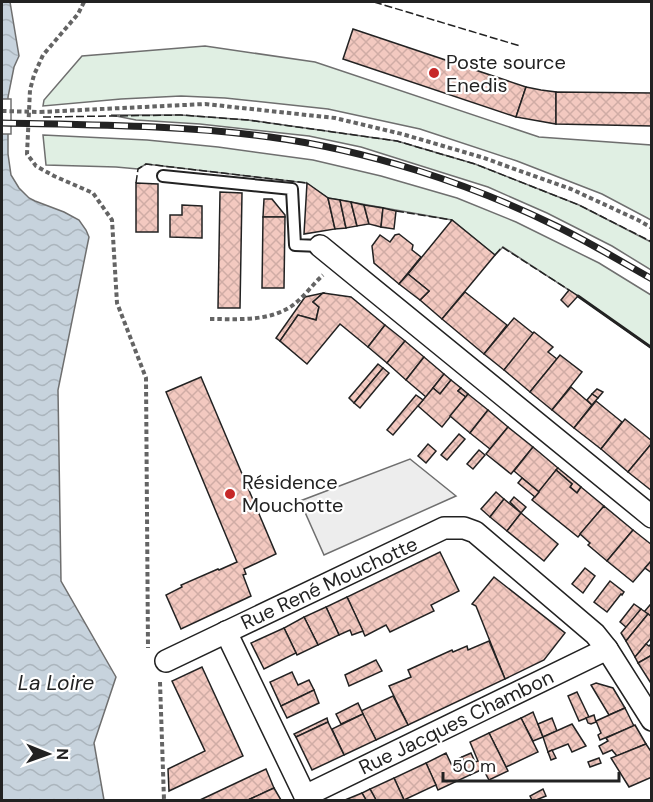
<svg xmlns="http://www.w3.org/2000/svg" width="653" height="802" font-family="'DM Sans',sans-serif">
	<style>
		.green { fill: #e0efe3; stroke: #6f6f6f; stroke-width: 1.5 }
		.parking { fill: #ededed; stroke: #6f6f6f; stroke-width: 1.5 }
		.water { fill: url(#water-waves); stroke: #6f6f6f; stroke-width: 1.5 }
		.pier { fill: #fff; stroke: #6f6f6f; stroke-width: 1.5 }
		.building { fill: url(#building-cross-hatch); stroke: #222; stroke-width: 1.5 }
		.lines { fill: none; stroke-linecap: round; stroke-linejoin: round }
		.lane-casing { stroke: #222; stroke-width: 14 }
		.street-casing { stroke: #222; stroke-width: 24 }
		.path { stroke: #646464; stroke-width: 4; stroke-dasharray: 4.5 3; stroke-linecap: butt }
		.lane { stroke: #fff; stroke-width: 10 }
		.street { stroke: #fff; stroke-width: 21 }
		.rail-casing { stroke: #222; stroke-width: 7 }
		.rail { stroke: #fff; stroke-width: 4.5; stroke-dasharray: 14; stroke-linecap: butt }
		.path-bridge { stroke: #646464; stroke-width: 4; stroke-dasharray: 4.5 3; stroke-linecap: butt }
		.fence { stroke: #222; stroke-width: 1.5; stroke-dasharray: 8 3; stroke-linecap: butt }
		.wall { stroke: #222; stroke-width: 3 }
		.poi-dot { fill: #c62828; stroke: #fff; stroke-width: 2 }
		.labels { text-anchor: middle; stroke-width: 4.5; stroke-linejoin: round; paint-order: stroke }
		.poi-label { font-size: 20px; fill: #222; stroke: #fff; text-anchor: start }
		.street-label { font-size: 20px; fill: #222; stroke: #fff }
		.water-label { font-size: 21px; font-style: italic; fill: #222; stroke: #fff }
	</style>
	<defs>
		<pattern id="water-waves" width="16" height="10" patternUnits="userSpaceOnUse" patternTransform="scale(1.5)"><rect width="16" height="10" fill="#c7d3dd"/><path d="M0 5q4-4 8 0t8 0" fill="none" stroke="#abb5bd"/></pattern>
		<pattern id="building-cross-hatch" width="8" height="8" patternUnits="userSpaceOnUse" patternTransform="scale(1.5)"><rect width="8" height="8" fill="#f3c9c0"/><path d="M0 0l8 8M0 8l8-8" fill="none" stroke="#d0aca5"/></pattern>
	</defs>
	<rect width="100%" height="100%" fill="#fff"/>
	<!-- green -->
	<g class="green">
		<polygon points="205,46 315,62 539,137 651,145 651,220 602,194 517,161 420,129 328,109 225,98 181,96 121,99 43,106 44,100 82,56"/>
		<polygon points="111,115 181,115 248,120 397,141 475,164 579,205 651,242 651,270 612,246 547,213 488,187 361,147 309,136 200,124 136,120"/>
		<polygon points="43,135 147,140 218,147 313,160 381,176 457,198 516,222 599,263 651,295 651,348 569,290 503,247 495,255 452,220 328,198 306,183 146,164 138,169 116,167 46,165"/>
	</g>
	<!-- parking -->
	<polygon class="parking" points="410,459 456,496 324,555 300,501"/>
	<!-- water -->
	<polygon class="water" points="2,2 10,2 19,56 14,67 8,97 8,154 11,175 19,188 29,198 35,201 64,212 79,220 86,230 89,237 58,390 61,581 116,677 94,743 104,800 2,800"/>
	<!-- pier -->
	<rect class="pier" x="2" y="99" width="9" height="35"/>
	<!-- building -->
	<g class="building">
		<polygon points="353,29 526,87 516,117 343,59"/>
		<polygon points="526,87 541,90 556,92 556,124 516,117"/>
		<polygon points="556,92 652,93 652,126 556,124"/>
		<polygon points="136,183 158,184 158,232 136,232"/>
		<polygon points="307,183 328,198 335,229 304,234"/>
		<polygon points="220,192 242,193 240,308 218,308"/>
		<polygon points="328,198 340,200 346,228 335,229"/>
		<polygon points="264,199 272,199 285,215 285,217 263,217"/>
		<polygon points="340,200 351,202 357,226 346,228"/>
		<polygon points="351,202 364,205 369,224 357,226"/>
		<polygon points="182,205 202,206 202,238 170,237 170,215 182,215"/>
		<polygon points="364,205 383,208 381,227 369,224"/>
		<polygon points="383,208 396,211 394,229 381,227"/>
		<polygon points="263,217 285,217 284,288 262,288"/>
		<polygon points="452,220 495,255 442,319 420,300 429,291 408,274"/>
		<polygon points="399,234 413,245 412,250 421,257 399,284 374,263 372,246 380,235 390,242 395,235"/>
		<polygon points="408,274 429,291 420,300 399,284"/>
		<polygon points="569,290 578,296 568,307 561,300"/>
		<polygon points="465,292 507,325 484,354 442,319"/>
		<polygon points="323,293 313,302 319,307 316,320 298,315 280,341 276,338 305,297"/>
		<polygon points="323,293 351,297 385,325 368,347 340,324 307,364 280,341 298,315 316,320 319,307 313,302"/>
		<polygon points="514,318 534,334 504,370 484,354"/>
		<polygon points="385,325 405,341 387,363 368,347"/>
		<polygon points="534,332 553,347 548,352 557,359 530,392 504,370"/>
		<polygon points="405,341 424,357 406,380 387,363"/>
		<polygon points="560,355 582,372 552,410 530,392"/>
		<polygon points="424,357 444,374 426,397 406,380"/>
		<polygon points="378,364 383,368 354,403 349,398"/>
		<polygon points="383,368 389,373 360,408 354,403"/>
		<polygon points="444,374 451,380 440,394 433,388"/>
		<polygon points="201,377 276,554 244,569 246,574 243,575 251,596 181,629 166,595 182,587 181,585 218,569 219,570 237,562 166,392"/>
		<polygon points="451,380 461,388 458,391 466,397 442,427 418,406 433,388 440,394"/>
		<polygon points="571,387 592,405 574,428 552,410"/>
		<polygon points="461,388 468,394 466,397 458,391"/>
		<polygon points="597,389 603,392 598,398 592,394"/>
		<polygon points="468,394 488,410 470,433 450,416"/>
		<polygon points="592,394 598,398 592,405 587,400"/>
		<polygon points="416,395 423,400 393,435 387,430"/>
		<polygon points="596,401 622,422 601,449 574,428"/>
		<polygon points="488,410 508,427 490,449 470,433"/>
		<polygon points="625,419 652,441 652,443 628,472 601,449"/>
		<polygon points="508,427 533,447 511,474 486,454"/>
		<polygon points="459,434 465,439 447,460 441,455"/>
		<polygon points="652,443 652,491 628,472"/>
		<polygon points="428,444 436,451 426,463 418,456"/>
		<polygon points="533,447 558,468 539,492 514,471"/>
		<polygon points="479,450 485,455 473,469 467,464"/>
		<polygon points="558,468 581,487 577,493 570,487 572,484 556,470"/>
		<polygon points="556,470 572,484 570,487 577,493 581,487 604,506 578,537 532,500"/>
		<polygon points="522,478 539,492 535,497 518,483"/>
		<polygon points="496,492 504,499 490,517 481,509"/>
		<polygon points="514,497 526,507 521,513 510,502"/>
		<polygon points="504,499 521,513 507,531 490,517"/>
		<polygon points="604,506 633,530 607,561 588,545 590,543 580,534"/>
		<polygon points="521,513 558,544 544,561 507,531"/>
		<polygon points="633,530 652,545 652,560 633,582 607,561"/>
		<polygon points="440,552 459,591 431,605 434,611 390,632 386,625 365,636 347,597"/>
		<polygon points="652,560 652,573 645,568"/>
		<polygon points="585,568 595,576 583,593 572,584"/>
		<polygon points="494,577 565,633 544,660 505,679 476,606 472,604"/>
		<polygon points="610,581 624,592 622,595 621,594 607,612 594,602"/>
		<polygon points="347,597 363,631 352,635 350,630 339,635 326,607"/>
		<polygon points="634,604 641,609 627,628 620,622"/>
		<polygon points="650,605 652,606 652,617 644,612"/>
		<polygon points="326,607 339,635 318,645 304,617"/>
		<polygon points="641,609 648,614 626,641 621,633"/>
		<polygon points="648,614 652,617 652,637 635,657 626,641"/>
		<polygon points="304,617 318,645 297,655 284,628"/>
		<polygon points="284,628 296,653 264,669 251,643"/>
		<polygon points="489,641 505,679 408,725 389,686 411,677 408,670 452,650 453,652 467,646 468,650"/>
		<polygon points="652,643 652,655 638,663 635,657 646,644 649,646"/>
		<polygon points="652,655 652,685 638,663"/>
		<polygon points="376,660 382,671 349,686 345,675"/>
		<polygon points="202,667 243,756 169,791 168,769 205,751 172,681"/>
		<polygon points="292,672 298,685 309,680 314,690 281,706 270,682"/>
		<polygon points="596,683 613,688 625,708 609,715 591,685"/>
		<polygon points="314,690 319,703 287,718 281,706"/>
		<polygon points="577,692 589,717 579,721 568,696"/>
		<polygon points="393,696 408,725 376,740 361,711"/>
		<polygon points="358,703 363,714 341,724 336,714"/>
		<polygon points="625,708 634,726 600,740 598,735 601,733 596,721"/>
		<polygon points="533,712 543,737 533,741 521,718"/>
		<polygon points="363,714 376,740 344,755 332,729"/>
		<polygon points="594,715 596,722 591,724 588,723 586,718"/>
		<polygon points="327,718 328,722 296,737 294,734"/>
		<polygon points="521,718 538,752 506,767 489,733"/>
		<polygon points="552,718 557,731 543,737 538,724"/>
		<polygon points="328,722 344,755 312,770 296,737"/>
		<polygon points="572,724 586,746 572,752 568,744 548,752 543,737"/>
		<polygon points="635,725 646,744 617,756 612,750 603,754 599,746 608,741 606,738"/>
		<polygon points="489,733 508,771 489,780 483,769 470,775 462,757 471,753 475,762 478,761 470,742"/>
		<polygon points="646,744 652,753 652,777 629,787 611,758"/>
		<polygon points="552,750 556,758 551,760 548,752"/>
		<polygon points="446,753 455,772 458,771 454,761 462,757 470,775 438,790 426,763"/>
		<polygon points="599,758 601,763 590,767 588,762"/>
		<polygon points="426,763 436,785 404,800 394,778"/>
		<polygon points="266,769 274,788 248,800 200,800"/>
		<polygon points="394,778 404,800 376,800 370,789"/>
		<polygon points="274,788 281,800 248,800"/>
		<polygon points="370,789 376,800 366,800 362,793"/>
		<polygon points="543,789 546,796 536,800 532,800 530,796"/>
		<polygon points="362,793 366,800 345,800"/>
	</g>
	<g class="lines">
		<!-- lane casing -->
		<g class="lane-casing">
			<polyline id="lane" points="163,176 292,189 295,245 320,246"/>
		</g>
		<!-- street casing -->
		<g class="street-casing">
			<g id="street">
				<polyline points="320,246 652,517"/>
				<polyline points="226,632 307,800"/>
				<polyline points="166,661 444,528 464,528 475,532 595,634 607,649 652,720"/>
				<polyline points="305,796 607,649"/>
			</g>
		</g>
		<!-- path -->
		<g class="path">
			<polyline points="84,2 78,14 43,55 34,75 30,90 27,154 36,166 54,176 93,193 112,220 117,303 146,378 148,648"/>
			<polyline points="40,112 205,104 335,118 402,134 481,157 571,189 638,220 652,228"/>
			<path d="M210,319C237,319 270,322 293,305C304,297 313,284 323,275"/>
			<polyline points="160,682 164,800"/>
		</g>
		<!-- lane -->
		<use href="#lane" class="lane"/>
		<!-- street -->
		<use href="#street" class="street"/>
		<!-- rail casing -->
		<g class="rail-casing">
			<path id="rail" d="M2,123C91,125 181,125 270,137C366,150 469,183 556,226C589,242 620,261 652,279"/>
		</g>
		<!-- rail -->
		<use href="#rail" class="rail"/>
		<!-- path-bridge -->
		<polyline class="path-bridge" points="2,111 40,112"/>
		<!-- fence -->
		<g class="fence">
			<polyline points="374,2 520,46"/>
			<polyline points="43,117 181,115 248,120 397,141 475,164 579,205 652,242"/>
			<polyline points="136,183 138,169 146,164 307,183"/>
			<polyline points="396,211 452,220"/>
			<polyline points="495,255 502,247 569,290"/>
		</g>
		<!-- wall -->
		<polyline class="wall" points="578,296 652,348"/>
	</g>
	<!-- markers -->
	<g class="poi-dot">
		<circle cx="434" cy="73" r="6"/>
		<circle cx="230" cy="494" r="6"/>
	</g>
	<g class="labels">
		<!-- poi labels -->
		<g class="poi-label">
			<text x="446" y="69">Poste source<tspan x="446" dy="23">Enedis</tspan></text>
			<text x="242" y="489">Résidence<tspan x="242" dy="23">Mouchotte</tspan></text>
		</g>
		<!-- street labels -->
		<g class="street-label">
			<text transform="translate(329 583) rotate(-25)" y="7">Rue René Mouchotte</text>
			<text transform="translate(456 722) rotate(-26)" y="7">Rue Jacques Chambon</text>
		</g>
		<!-- water labels -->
		<g class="water-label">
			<text x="56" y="690">La Loire</text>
		</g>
	</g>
	<!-- border -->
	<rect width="653" height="802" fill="none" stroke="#222222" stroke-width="6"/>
	<!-- north arrow -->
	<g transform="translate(48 754) rotate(91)" stroke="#ffffff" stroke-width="4.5" paint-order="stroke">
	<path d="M0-4.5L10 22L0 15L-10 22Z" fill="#222222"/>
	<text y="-9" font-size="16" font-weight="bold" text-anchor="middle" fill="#222222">N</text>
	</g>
	<!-- scale -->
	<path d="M443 772v9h176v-9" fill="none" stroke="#222222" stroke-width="3"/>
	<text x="452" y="772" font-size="18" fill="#222222" stroke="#ffffff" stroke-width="4.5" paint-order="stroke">50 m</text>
</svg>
